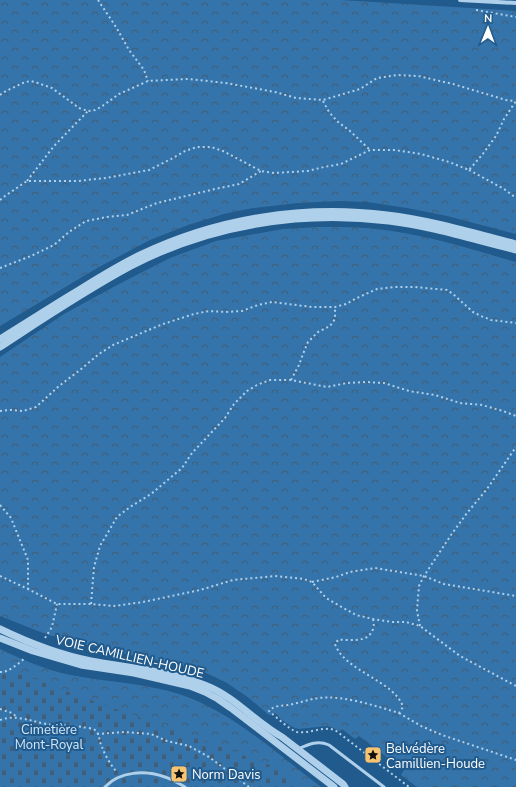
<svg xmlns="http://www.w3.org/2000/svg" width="516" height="787" font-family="'Nunito Sans',sans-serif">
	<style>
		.forest { fill: url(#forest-crowns) }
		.cemetery { fill: url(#cemetery-stones) }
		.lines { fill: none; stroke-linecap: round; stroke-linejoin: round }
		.path { stroke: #afd0eb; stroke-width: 2; stroke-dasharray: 2 3; stroke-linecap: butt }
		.service { stroke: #afd0eb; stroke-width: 3 }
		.minor { stroke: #afd0eb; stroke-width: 4 }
		.tertiary { stroke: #afd0eb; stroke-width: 7 }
		.labels { text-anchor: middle; stroke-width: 4; stroke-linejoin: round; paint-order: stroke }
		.street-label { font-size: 13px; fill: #fff; stroke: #215a8c }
		.park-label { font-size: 13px; fill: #d4e8f8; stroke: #215a8c }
		.poi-label { font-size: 13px; fill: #fff; stroke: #215a8c; text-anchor: start }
	</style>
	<defs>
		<pattern id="forest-crowns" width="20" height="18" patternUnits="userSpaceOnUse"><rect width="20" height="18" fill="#3574aa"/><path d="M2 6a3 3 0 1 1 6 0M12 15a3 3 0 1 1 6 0" fill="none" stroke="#425e76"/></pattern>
		<pattern id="cemetery-stones" width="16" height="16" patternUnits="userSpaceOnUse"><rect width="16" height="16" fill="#3574aa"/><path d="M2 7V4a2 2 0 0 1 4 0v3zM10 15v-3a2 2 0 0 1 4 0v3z" fill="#425e76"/></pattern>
	</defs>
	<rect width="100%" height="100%" fill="#215a8c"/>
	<!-- forest -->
	<g class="forest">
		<polygon points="0,0 341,0 516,11 516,234 447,216 407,208 367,202 340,201 298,203 253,208 224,214 188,225 150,240 99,267 0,326"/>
		<path d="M319,227C338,227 357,227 377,229C424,234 470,249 516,262V787H417L401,775L404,770L359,736L355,739L342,729L340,731L331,727L327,726L299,729C289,727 281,719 274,713L269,715L249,698L227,683L202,671L175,664L101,649L58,637L48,635L0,616V357L64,314L119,284L170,258L216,241L283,229Z"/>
		<path d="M0,649C23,660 46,670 71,675C107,682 144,683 179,694C233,712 276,753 321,787H237L0,705Z"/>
	</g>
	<!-- cemetery -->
	<polygon class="cemetery" points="0,667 278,768 303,787 0,787"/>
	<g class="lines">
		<!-- path -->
		<g class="path">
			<polyline points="98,0 116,27 129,50 144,70 148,81"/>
			<polyline points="476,10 516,17"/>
			<polyline points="0,95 6,91 23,83 30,81 35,82 52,88 79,108 88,111 95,110 101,107 119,94 148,81 188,79 226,83 275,92 296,98 323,100 360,89 377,78 397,75 418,76 453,84 506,100 515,101"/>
			<polyline points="323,101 329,112 338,122 350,131 370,150"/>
			<polyline points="469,170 504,189 516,198"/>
			<polyline points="27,181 54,146 88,111"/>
			<polyline points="0,200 5,196 27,181 78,181 106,178 149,170 171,159 185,151 197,147 211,147 223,151 261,171 274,173 308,171 324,167 341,164 370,150 394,150 421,154 449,162 469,170 482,155 496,136 504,119 516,101"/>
			<polyline points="0,268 31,256 54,245 69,232 86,221 107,217 127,215 157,203 215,189 239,184 261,171"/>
			<polyline points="291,380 299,365 303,354 308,342 318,332 330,326 335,319 335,307"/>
			<polyline points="0,411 11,410 23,411 36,407 59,386 80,370 99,354 113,345 163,324 194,314 209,311 226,312 242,311 258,305 272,302 312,307 335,307 346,304 357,298 377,289 395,287 415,287 447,290 453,294 473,312 481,316 491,320 516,323"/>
			<polyline points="0,505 11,518 28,560 28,589"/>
			<polyline points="0,576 28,589 57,604 91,604 114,606 143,602 200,590 233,580 275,576 304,579 312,582 326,598 347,610 356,615 373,619 392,622 406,622 420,626 460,656 516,686"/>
			<polyline points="312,582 336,577 350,572 375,568 424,576 444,584 516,596"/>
			<polyline points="91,604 94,567 100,546 117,517 130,507 151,494 182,468 192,453 225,418 234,404 247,391 257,385 270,380 291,380 327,387 347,383 366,382 384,383 409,391 435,395 460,403 482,405 503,411 516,416"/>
			<path d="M373,619C374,623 374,625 373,629C368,644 350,639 338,640L335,644C344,671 395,681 403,707L399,713C376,706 343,695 319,698C309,699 299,703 289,705C282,706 274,705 269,711C276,717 290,730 297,732C309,734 322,726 335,730L409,787"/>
			<polyline points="420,626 417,611 418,597 419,586 424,576 451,535 467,513 487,489 516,447"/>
			<polyline points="45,638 52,627 57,604"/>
			<path d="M0,672C8,673 19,663 25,658"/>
			<polyline points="0,709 12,713 17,717"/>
			<polyline points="399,713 421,726 442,735 516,760"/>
			<path d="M0,720C6,718 12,717 18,718C28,719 36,722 46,724C58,726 70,725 83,727C86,728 92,728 95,730C100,734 99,742 102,747C105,755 110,764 116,771"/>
			<polyline points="97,734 125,732 151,734 167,741 189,746 209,757 249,787"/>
		</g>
		<!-- service -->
		<g class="service">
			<path d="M298,749C309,744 318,740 329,745L384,787"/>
			<path d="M105,787C120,771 145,770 165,777C172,779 178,783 185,787"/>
		</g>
		<!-- minor -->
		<polyline class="minor" points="460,0 516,3"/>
		<!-- tertiary -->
		<g class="tertiary">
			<path d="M0,339C23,325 46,310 69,296C92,282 115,267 140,255C215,219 303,204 387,215C430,220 473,233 516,244"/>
			<path d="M0,347C43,319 86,290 131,266C209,225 302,210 389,221C431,226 475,240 516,250"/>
			<path d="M0,629C29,643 60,655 91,661C129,668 171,671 207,686C235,697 255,722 282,737L343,784L345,787"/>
			<polyline points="0,638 33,651 81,665 134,673 190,686 205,692 218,699 231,708 334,787"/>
		</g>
	</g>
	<!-- icons -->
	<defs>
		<g id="sight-square" transform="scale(0.9)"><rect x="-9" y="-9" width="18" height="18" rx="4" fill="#f8c471" stroke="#215a8c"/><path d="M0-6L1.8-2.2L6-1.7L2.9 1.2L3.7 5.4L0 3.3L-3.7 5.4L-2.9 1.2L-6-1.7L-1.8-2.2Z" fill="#111"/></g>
	</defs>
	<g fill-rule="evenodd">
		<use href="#sight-square" x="373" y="755"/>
		<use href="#sight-square" x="179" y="774"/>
	</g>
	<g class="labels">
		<!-- street labels -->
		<g class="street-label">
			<text transform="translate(130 656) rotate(13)" y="5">VOIE CAMILLIEN-HOUDE</text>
		</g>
		<!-- park labels -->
		<g class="park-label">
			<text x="49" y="734">Cimetière<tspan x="49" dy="15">Mont-Royal</tspan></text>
		</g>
		<!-- poi labels -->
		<g class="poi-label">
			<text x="386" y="753">Belvédère<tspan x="386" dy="15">Camillien-Houde</tspan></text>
			<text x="192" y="779">Norm Davis</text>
		</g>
	</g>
	<!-- north arrow -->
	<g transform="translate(488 28) rotate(1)" stroke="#215a8c" stroke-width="3" paint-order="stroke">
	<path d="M0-3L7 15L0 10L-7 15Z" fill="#ffffff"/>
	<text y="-6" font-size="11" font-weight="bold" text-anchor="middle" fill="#ffffff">N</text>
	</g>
</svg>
